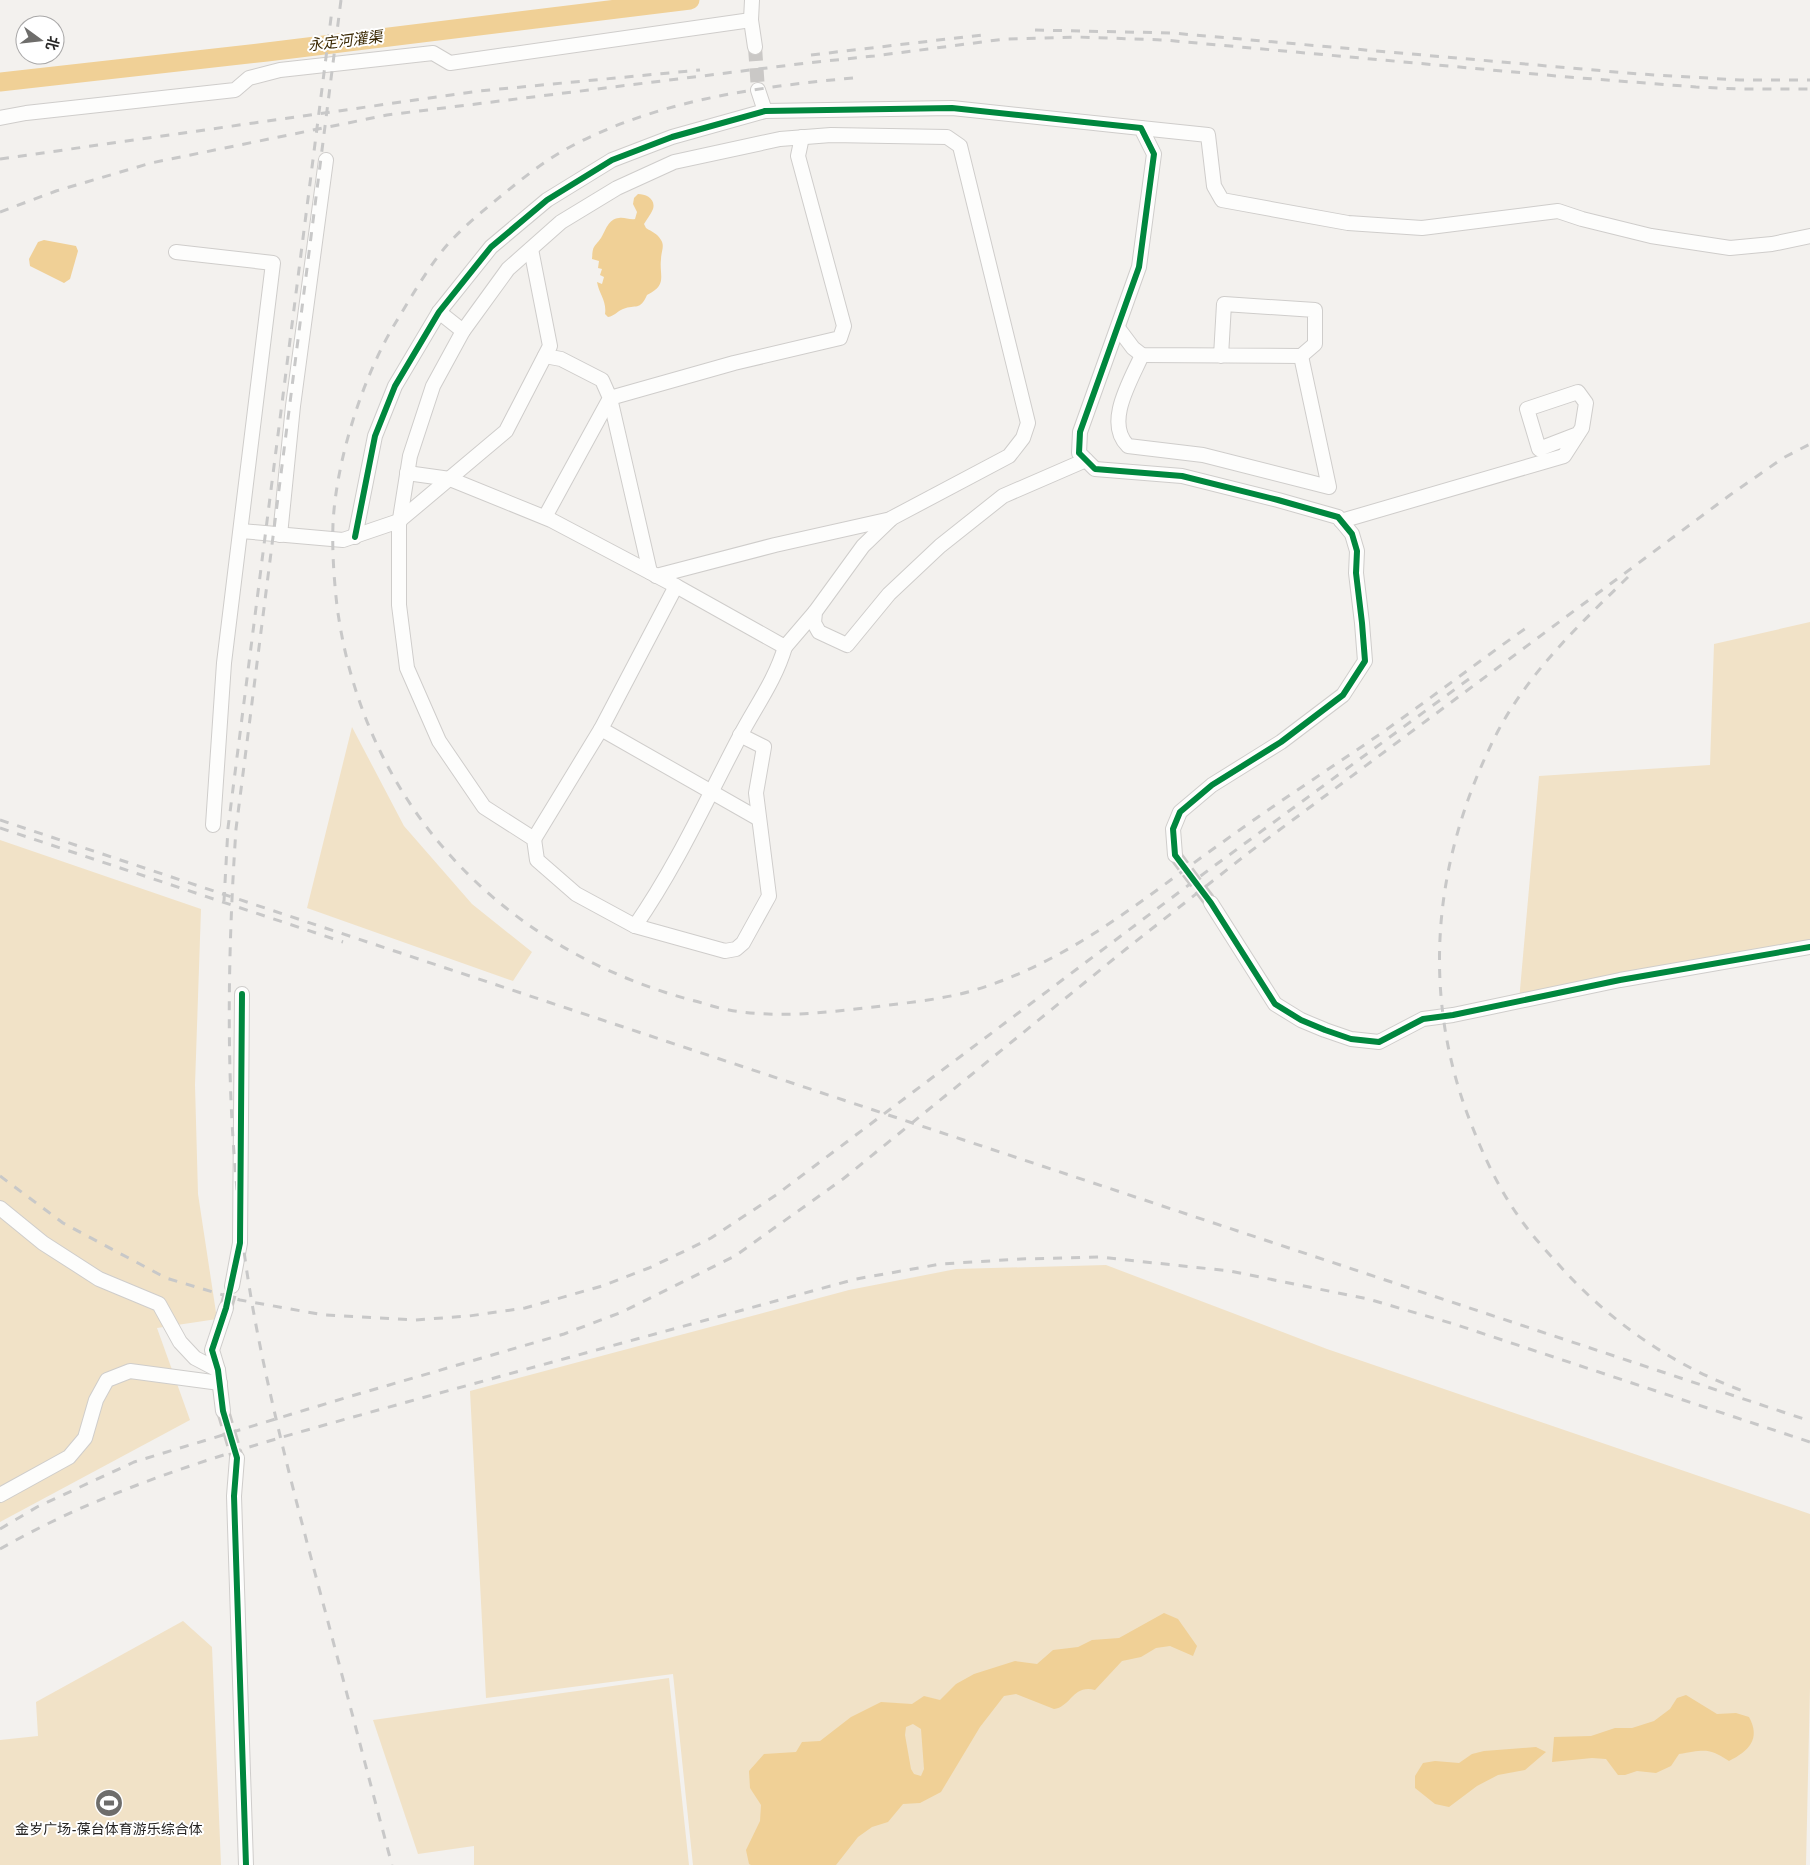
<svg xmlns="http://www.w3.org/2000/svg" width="1810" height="1865" font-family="'Varela Round','Noto Sans SC',sans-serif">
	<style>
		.green { fill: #f1e2c7 }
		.water { fill: #f0d096; fill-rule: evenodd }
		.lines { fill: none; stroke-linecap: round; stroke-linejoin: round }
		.river { stroke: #f0d096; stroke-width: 19 }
		.minor-tunnel { stroke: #cac8c6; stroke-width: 14; stroke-dasharray: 14 7; stroke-linecap: butt }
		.minor-casing { stroke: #cfcdcb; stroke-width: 16 }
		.minor { stroke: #fdfdfc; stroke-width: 14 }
		.rail { stroke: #c8c8c8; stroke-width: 3; stroke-dasharray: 9 9; stroke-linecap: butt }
		.cycleway-casing { stroke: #fff; stroke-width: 9 }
		.cycleway { stroke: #00873e; stroke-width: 6 }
		.labels { text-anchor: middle; stroke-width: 4; stroke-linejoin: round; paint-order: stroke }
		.poi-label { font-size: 14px; fill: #272625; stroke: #fff }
		.water-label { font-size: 15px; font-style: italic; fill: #3b2904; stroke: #fff }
	</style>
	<rect width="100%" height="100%" fill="#f3f1ee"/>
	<!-- green -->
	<g class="green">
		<polygon points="1810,622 1810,950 1519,1001 1539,776 1710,765 1714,644"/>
		<polygon points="352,727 404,826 472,904 532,952 513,981 307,908"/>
		<polygon points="0,840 201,909 195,1085 198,1194 217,1319 157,1328 190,1420 0,1522"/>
		<polygon points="1106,1265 1327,1349 1810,1514 1810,1687 1806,1865 693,1865 673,1674 486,1698 470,1391 849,1290 956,1269"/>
		<polygon points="183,1621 212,1647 221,1865 0,1865 0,1740 38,1736 36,1702"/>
		<polygon points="669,1678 689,1865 474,1865 474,1846 418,1854 373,1720"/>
	</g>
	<!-- water -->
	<g class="water">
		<path d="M638,194C646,194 656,199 653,209C651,214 647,219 644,224L646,228C652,232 657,233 661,240C665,246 661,252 661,259C659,276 668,285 647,295C640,311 636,304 623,309C617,311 615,316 608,317L605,314C607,301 599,294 597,282L602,284L604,277L600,275L602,269L598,268L599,261L592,259C593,244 594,248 601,238C606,230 608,219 619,218C624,217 630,220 635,219L637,212L633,204L634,198Z"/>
		<polygon points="44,240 76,246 78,251 70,279 64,283 30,266 29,259 38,242"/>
		<path d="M1164,1613L1178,1619L1197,1646L1193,1656L1170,1646L1156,1648L1141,1657L1122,1661L1095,1690C1073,1684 1071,1707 1054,1709L1016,1694L1004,1696L980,1727L941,1792L920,1803L903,1804L888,1822L872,1827L858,1837L836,1865H751L749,1864L746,1850L760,1821L761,1805L750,1788L749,1771L764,1754L796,1752L802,1742L820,1741L851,1717L881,1702L912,1704L924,1696L940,1700L956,1684L974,1674L1015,1661L1037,1664L1053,1650L1078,1647L1092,1640L1119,1638ZM913,1724L921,1729L924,1769L921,1776L914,1774L911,1769L905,1735L906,1727Z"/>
		<path d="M1686,1695L1717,1714L1736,1713L1749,1717C1761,1739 1749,1751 1729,1761C1709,1747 1703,1750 1679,1754L1671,1766L1656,1773L1637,1771L1625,1775H1618L1606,1759L1592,1758L1552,1762L1554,1737L1591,1736L1615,1728H1632L1654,1721L1670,1709L1677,1698Z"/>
		<polygon points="1536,1747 1546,1752 1525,1770 1498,1775 1477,1786 1449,1807 1435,1804 1415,1788 1415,1776 1423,1763 1435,1761 1459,1763 1472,1754 1484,1751"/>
	</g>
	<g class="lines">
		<!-- river -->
		<polyline class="river" points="0,82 267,52 690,0"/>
		<!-- minor-tunnel -->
		<g class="minor-tunnel">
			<polyline points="755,47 758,90"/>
			<polyline points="1175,855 1211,903"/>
			<polyline points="226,1308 232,1286"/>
			<polyline points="223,1411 237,1458"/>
		</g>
		<!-- minor casing -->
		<g class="minor-casing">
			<g id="minor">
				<polyline points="752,0 751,20 755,47"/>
				<polyline points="758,90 765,111"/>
				<polyline points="0,118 26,113 235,90 249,78 280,70 433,53 450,63 751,20"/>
				<polyline points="1141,128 1208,135 1214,186 1222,200 1348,223 1422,228 1558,211 1582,219 1651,236 1730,248 1772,244 1810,236"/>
				<polyline points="176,252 273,263 224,663 213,825"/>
				<polyline points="439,312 463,331"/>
				<polyline points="1118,328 1133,348 1142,355 1301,356 1315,344 1315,310 1224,304 1221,356"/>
				<path d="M1142,355C1131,380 1104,423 1128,446L1203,455L1329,487L1301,356"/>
				<polyline points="407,473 450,479 551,520 676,586 785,647 815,612"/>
				<polyline points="545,517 610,398 602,380 561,359 545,356"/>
				<polyline points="1341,521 1564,456 1582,428 1586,403 1578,392 1527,409 1539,449 1578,434"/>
				<polyline points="241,531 343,540 399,521 506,431 550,346 531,249"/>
				<polyline points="280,535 293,406 326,160"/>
				<polyline points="355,537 375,436 395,386 439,312 491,247 547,200 612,160 672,137 765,111 952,108 1141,128 1154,154 1139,267 1080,432 1079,453 1095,469 1182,476 1278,500 1338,517 1352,534 1357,551 1356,573 1362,623 1365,661 1343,695 1281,742 1212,785 1180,812 1173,829 1175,855"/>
				<polyline points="650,572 610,398 734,363 840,338 844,326 798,156 802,137"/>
				<polyline points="656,576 775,545 891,519"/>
				<path d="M785,647C775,681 755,707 739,738C706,801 676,867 635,926L576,894L537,860L534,839L484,807L439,741L407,668L399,605V525L410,456L433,386L463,331L508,269L561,222L617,188L674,162L780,139L831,135L947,137L960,146L1028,423L1023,438L1009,456L892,518L863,546L815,612L814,623L819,632L847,645L889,594L940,546L1003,496L1086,460"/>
				<polyline points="601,729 759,819"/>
				<polyline points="534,839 601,729 676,586"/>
				<polyline points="1211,903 1275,1004 1301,1020 1325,1030 1351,1039 1379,1042 1423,1019 1453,1015 1620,980 1810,947"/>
				<polyline points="635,926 725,951 736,949 743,943 769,896 756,793 764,747 740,735"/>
				<polyline points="0,1208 43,1243 99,1279 159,1304 180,1342 195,1358 218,1370"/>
				<polyline points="232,1286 240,1243 242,994"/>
				<polyline points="223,1411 218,1370 212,1350 226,1308"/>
				<polyline points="237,1458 234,1496 246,1865"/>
				<polyline points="0,1495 69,1457 85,1438 96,1400 107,1380 130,1371 220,1383"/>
			</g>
		</g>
		<!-- minor -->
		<use href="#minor" class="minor"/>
		<!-- rail -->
		<g class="rail">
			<path d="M341,0L236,829C225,992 225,1159 255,1320C271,1405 293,1489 315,1573C341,1670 366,1768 392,1865"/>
			<polyline points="1035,30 1172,33 1639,74 1740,80 1810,80"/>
			<polyline points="811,55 982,35"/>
			<path d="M853,78C755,87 655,101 568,148C544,161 522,179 501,196C483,211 464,226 448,244C428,267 412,296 396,322C363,376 336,460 333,524C332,551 334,579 337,606C358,765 452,894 595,964C628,980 660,992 695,1001C706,1004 717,1008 729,1010C779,1019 831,1012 882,1006C913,1002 945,999 975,990C1073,960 1145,897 1227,839C1278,802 1331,768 1383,732C1431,698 1478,662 1526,628"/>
			<polyline points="0,159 479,91 700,70"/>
			<polyline points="0,212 56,191 151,163 387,115 807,63 874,56 1005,39 1077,37 1164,40 1568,77 1696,87 1740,89 1810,89"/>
			<path d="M1628,577C1580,624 1530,671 1498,731C1433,857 1419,994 1472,1126C1486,1162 1503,1197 1527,1228C1537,1241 1549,1254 1560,1266C1610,1322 1675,1367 1746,1392"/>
			<polyline points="0,820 1810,1421"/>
			<polyline points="0,828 343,942"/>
			<polyline points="224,901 228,828 332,10"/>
			<polyline points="0,1176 63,1223 166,1278 240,1300 324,1315 415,1320 469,1316 525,1308 602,1286 649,1268 689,1249 711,1238 776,1195 1210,869 1473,676"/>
			<polyline points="0,1529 37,1507 134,1462 348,1397 564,1334 622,1312 735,1256 843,1179 1126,949 1247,854 1730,495 1783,458 1810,444"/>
			<path d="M0,1549C126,1477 268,1441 407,1402C556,1361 706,1320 856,1279L941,1264L1021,1259L1099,1257L1230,1271L1368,1299L1454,1324L1810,1442"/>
		</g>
		<!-- cycleway casing -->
		<g class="cycleway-casing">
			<g id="cycleway">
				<polyline points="355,537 375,436 395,386 439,312 491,247 547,200 612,160 672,137 765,111 952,108 1141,128 1154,154 1139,267 1080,432 1079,453 1095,469 1182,476 1278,500 1338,517 1352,534 1357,551 1356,573 1362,623 1365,661 1343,695 1281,742 1212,785 1180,812 1173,829 1175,855 1211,903 1275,1004 1301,1020 1325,1030 1351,1039 1379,1042 1423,1019 1453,1015 1620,980 1810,947"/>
				<polyline points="242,994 240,1243 226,1308 212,1350 218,1370 223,1411 237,1458 234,1496 246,1865"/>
			</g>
		</g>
		<!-- cycleway -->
		<use href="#cycleway" class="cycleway"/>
	</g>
	<!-- icons -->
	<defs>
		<g id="stadium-disc" transform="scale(1.4375)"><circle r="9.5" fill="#6e6d6b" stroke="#fff"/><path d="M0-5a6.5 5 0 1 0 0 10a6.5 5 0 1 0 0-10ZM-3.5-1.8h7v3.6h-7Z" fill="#fff"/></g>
	</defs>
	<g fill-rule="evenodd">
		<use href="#stadium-disc" x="109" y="1803"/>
	</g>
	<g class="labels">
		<!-- poi labels -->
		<g class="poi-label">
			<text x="109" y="1834">金岁广场-葆台体育游乐综合体</text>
		</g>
		<!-- water labels -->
		<g class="water-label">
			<text transform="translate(345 41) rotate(-7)" y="5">永定河灌渠</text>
		</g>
	</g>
	<!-- north arrow -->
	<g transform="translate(40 40) rotate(105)"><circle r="24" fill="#ffffff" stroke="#a9a8a8"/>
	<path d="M0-4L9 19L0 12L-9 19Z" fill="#6e6d6b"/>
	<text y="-8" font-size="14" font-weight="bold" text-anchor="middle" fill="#272625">北</text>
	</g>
</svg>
